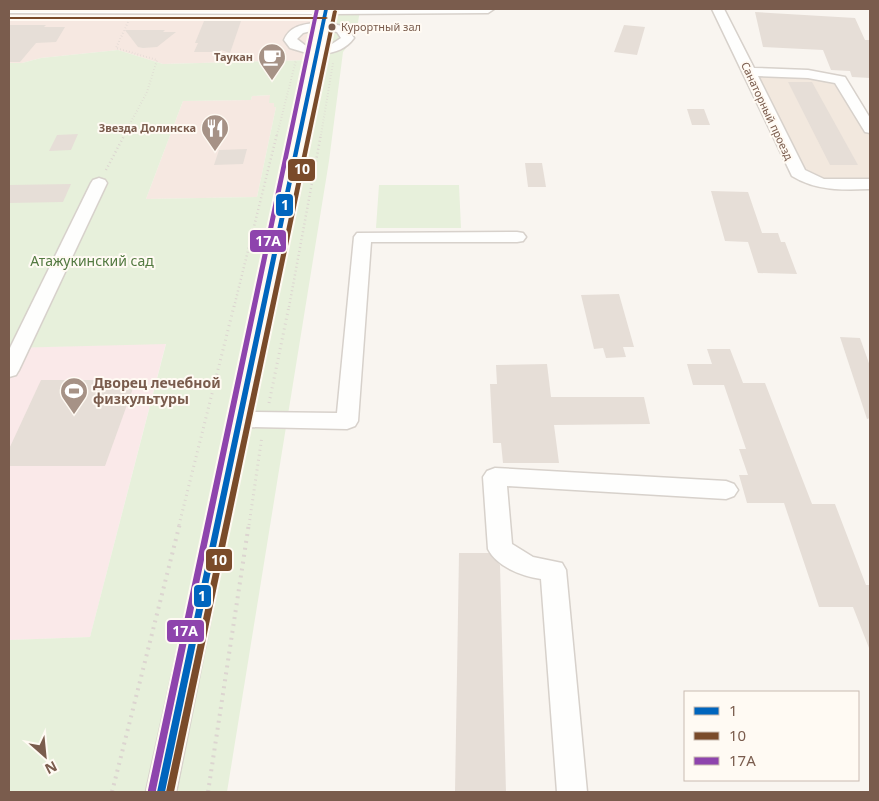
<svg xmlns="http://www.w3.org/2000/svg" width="879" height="801" font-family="'Noto Sans',sans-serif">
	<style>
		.residential { fill: #f2e8de }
		.commercial { fill: #f6e8e1 }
		.medical { fill: #fae9e9 }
		.green { fill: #e7f0db; fill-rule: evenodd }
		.building { fill: #e6ded7 }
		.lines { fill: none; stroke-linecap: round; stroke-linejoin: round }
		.minor-casing { stroke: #d7d1cb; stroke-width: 3 }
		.path-far3 { stroke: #dcd5d0; stroke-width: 2; stroke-dasharray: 0.5 2.5; stroke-linecap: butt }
		.path-far2 { stroke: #dcd5d0; stroke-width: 2.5; stroke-dasharray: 1 3; stroke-linecap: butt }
		.path-far1 { stroke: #dcd5d0; stroke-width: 3; stroke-dasharray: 1 4; stroke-linecap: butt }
		.path { stroke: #dcd5d0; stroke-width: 4; stroke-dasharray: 2 5; stroke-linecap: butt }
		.minor { fill: #fefefd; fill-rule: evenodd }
		.bus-1-casing { stroke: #fffaf3; stroke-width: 4 }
		.bus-2-casing { stroke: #fffaf3; stroke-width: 4 }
		.bus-3-casing { stroke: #fffaf3; stroke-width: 4 }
		.bus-1 { fill: #0065bd; fill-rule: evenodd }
		.bus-2 { fill: #7a4b2a; fill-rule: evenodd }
		.bus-3 { fill: #8e44ad; fill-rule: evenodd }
		.bus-dot { fill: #7a5c4d; stroke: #fffaf3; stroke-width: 2 }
		.labels { text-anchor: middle; stroke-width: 4; stroke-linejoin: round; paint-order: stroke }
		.far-bus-label { font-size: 11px; fill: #7a5c4d; stroke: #fffaf3; text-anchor: start }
		.far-poi-label { font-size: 11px; font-weight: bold; fill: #7a5c4d; stroke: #fffaf3; text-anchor: end }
		.far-street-label { font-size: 11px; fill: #7a5c4d; stroke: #fffaf3 }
		.park-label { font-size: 14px; fill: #537a41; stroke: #fffaf3 }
		.poi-label { font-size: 14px; font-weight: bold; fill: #7a5c4d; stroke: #fffaf3; text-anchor: start }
		.line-badge { stroke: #fffaf3; stroke-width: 2 }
		.badge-label { font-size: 14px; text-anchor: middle; font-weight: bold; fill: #fff }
	</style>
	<rect width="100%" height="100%" fill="#f9f5f0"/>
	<!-- residential -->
	<polygon class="residential" points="749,72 840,80 870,129 870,184 843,184 807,179"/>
	<!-- commercial -->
	<g class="commercial">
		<polygon points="9,9 63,10 326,9 315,60 163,64 118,50 41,58 22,63 9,63"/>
		<polygon points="271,95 276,107 257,197 146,199 183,101 251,100 252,96"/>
	</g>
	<!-- medical -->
	<polygon class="medical" points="166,343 90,637 9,640 9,348"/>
	<!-- green -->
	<g class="green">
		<path d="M9,9H488L360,10L356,35L343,52L329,161L227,792H9V640L90,637L166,344L9,348V63H22L41,58L118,50L163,64L315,60L326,10ZM270,95L269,103H274V107H276L257,197L146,199L183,101L251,100L252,96Z"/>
		<polygon points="379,185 459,185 461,228 376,228"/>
	</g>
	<!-- building -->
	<g class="building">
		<polygon points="755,12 855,18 865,40 870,40 870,78 852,77 850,71 831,70 823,50 763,47"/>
		<polygon points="204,21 241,21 230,53 221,50 220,52 194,52 198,43 195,43"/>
		<polygon points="9,25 46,25 44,27 65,27 56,42 36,43 20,62 9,62"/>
		<polygon points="624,25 645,27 637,55 614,52"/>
		<polygon points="125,30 165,30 163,32 176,32 157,47 143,48 138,47"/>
		<polygon points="788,82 812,82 858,165 830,165"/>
		<polygon points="687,109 704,109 710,125 692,125"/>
		<polygon points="78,134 71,150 49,151 57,135"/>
		<polygon points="247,149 243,164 214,165 219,150"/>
		<polygon points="525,163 542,163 546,187 528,187"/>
		<polygon points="71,184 63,202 9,203 9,185"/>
		<polygon points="711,191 748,192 762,233 778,233 781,242 785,242 797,274 758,273 748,242 725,241"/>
		<polygon points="619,294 634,347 623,347 626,357 606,358 603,348 594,349 581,295"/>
		<polygon points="840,337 860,338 870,366 870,418 867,419"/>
		<polygon points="707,349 730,349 743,383 765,383 812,504 835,504 866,585 870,585 870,648 869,648 853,607 819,607 784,503 747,503 739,475 748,475 739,449 746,449 724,385 693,385 687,364 712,364"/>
		<polygon points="547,364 551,397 644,397 650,424 554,425 559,463 503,463 501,443 493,443 490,384 497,384 496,365"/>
		<polygon points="41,380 136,380 105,466 9,466 9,449"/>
		<polygon points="459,553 489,553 500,565 506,792 455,792"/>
	</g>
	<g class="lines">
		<!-- minor casing -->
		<g class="minor-casing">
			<g id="minor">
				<path d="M9,9H494L488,13L331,14L329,23L346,27L354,38C346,49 336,52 323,54L252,412L337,413L354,237L357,233L517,232L523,233L526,237L523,241L517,242H371L358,421L355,426L347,429L249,427L176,792H146L310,54L290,48L284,40C290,26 303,24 317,23L319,14L9,13ZM315,30L312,47L306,46L297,39L303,33ZM328,30L337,32L341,38L332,44L325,46Z"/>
				<path d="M712,9H724L754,68L808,70L845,77L870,118V133L865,132L835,83L808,78L758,76L805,170L824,179H870V189C843,190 816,191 792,176Z"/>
				<polygon points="99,178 105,180 107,183 19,370 16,375 9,377 9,350 91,183 93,180"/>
				<path d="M495,468L726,481L734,484L738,490L734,496L726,499L507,486L512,544L533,557L562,563L566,570L587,792H557L541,579C522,576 497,567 488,549L483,477L487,471Z"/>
			</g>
		</g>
		<!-- path-far3 -->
		<g class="path-far3">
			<polyline points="124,135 147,92 157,60 116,48 128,22"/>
			<polyline points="277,135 296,60"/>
			<polyline points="321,135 333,63"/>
		</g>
		<!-- path-far2 -->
		<g class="path-far2">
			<polyline points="106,170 125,134"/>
			<polyline points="234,307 277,134"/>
			<polyline points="289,307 321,134"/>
		</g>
		<!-- path-far1 -->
		<g class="path-far1">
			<polyline points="269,403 289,306"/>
			<polyline points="179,525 234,306"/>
			<polyline points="249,525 262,436"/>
		</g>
		<!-- path -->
		<g class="path">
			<polyline points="112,792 180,523"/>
			<polyline points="208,792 249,523"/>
		</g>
		<!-- minor -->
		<use href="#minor" class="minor"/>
		<!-- bus-1 casing -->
		<g class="bus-1-casing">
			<polygon id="bus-1" points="9,9 328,9 165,792 157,792 324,10 9,10"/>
		</g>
		<!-- bus-2 casing -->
		<g class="bus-2-casing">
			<g id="bus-2">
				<polygon points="335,10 337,11 174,792 166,792 333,11"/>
				<polygon points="9,17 326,17 328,18 326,19 9,19"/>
			</g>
		</g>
		<!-- bus-3 casing -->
		<g class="bus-3-casing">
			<polygon id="bus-3" points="315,9 319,9 156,790 156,792 148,792 148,790"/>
		</g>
		<!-- bus-1 -->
		<use href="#bus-1" class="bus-1"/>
		<!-- bus-2 -->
		<use href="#bus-2" class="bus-2"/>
		<!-- bus-3 -->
		<use href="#bus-3" class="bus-3"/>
	</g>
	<!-- icons -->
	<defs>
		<g id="cafe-pin" transform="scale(1.4375)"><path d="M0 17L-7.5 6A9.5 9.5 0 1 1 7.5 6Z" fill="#a69286" stroke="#fffaf3"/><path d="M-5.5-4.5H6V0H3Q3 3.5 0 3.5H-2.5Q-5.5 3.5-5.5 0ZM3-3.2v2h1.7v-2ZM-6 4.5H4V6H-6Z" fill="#fff"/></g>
		<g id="restaurant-pin" transform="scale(1.4375)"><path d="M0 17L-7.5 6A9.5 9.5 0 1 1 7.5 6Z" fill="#a69286" stroke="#fffaf3"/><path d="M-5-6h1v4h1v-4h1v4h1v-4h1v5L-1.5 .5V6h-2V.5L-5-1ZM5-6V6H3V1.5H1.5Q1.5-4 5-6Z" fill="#fff"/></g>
		<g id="stadium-pin" transform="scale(1.4375)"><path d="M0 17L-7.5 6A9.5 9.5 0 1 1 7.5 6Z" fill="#a69286" stroke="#fffaf3"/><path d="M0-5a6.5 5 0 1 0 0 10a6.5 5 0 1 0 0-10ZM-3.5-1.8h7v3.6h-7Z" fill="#fff"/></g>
	</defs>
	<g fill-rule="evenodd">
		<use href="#cafe-pin" x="272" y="57"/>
		<use href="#restaurant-pin" x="215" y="128"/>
		<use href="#stadium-pin" x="74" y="391"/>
	</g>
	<!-- markers -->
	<circle class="bus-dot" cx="332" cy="27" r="4.5"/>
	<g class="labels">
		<!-- far-bus labels -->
		<g class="far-bus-label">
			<text x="341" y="31">Курортный зал</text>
		</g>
		<!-- far-poi labels -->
		<g class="far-poi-label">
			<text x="253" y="61">Таукан</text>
			<text x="196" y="132">Звезда Долинска</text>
		</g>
		<!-- far-street labels -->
		<g class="far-street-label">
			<text transform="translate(767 111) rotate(65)" y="4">Санаторный проезд</text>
		</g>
		<!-- park labels -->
		<g class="park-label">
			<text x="92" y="266">Атажукинский сад</text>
		</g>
		<!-- poi labels -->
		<g class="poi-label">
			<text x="93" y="388">Дворец лечебной<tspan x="93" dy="16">физкультуры</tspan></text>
		</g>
	</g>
	<g class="line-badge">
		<rect x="287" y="158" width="29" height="24" rx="5" fill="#7a4b2a"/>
		<rect x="275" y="193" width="19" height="24" rx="5" fill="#0065bd"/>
		<rect x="249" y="229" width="38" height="24" rx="5" fill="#8e44ad"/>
		<rect x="205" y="548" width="28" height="24" rx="5" fill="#7a4b2a"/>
		<rect x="193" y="584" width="19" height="24" rx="5" fill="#0065bd"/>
		<rect x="166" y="619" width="39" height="24" rx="5" fill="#8e44ad"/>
	</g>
	<g class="badge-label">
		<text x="302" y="174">10</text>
		<text x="285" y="210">1</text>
		<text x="268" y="246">17А</text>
		<text x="219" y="565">10</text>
		<text x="202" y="601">1</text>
		<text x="185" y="636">17А</text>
	</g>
	<!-- border -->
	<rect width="879" height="801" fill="none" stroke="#7a5c4d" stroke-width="20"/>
	<!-- legend -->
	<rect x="684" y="691" width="175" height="90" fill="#fffaf3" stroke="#cabbb1"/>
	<rect x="694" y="707" width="25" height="8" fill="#0065bd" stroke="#cabbb1"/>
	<text x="729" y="716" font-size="15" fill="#7a5c4d">1</text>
	<rect x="694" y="732" width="25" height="8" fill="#7a4b2a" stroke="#cabbb1"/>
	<text x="729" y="741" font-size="15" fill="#7a5c4d">10</text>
	<rect x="694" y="757" width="25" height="8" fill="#8e44ad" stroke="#cabbb1"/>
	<text x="729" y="766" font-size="15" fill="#7a5c4d">17А</text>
	<!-- north arrow -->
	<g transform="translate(45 756) rotate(153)" stroke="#fffaf3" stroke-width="4" paint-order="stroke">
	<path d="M0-4L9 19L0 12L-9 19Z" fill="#7a5c4d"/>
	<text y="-8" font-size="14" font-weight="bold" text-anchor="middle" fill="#7a5c4d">N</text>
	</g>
</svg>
